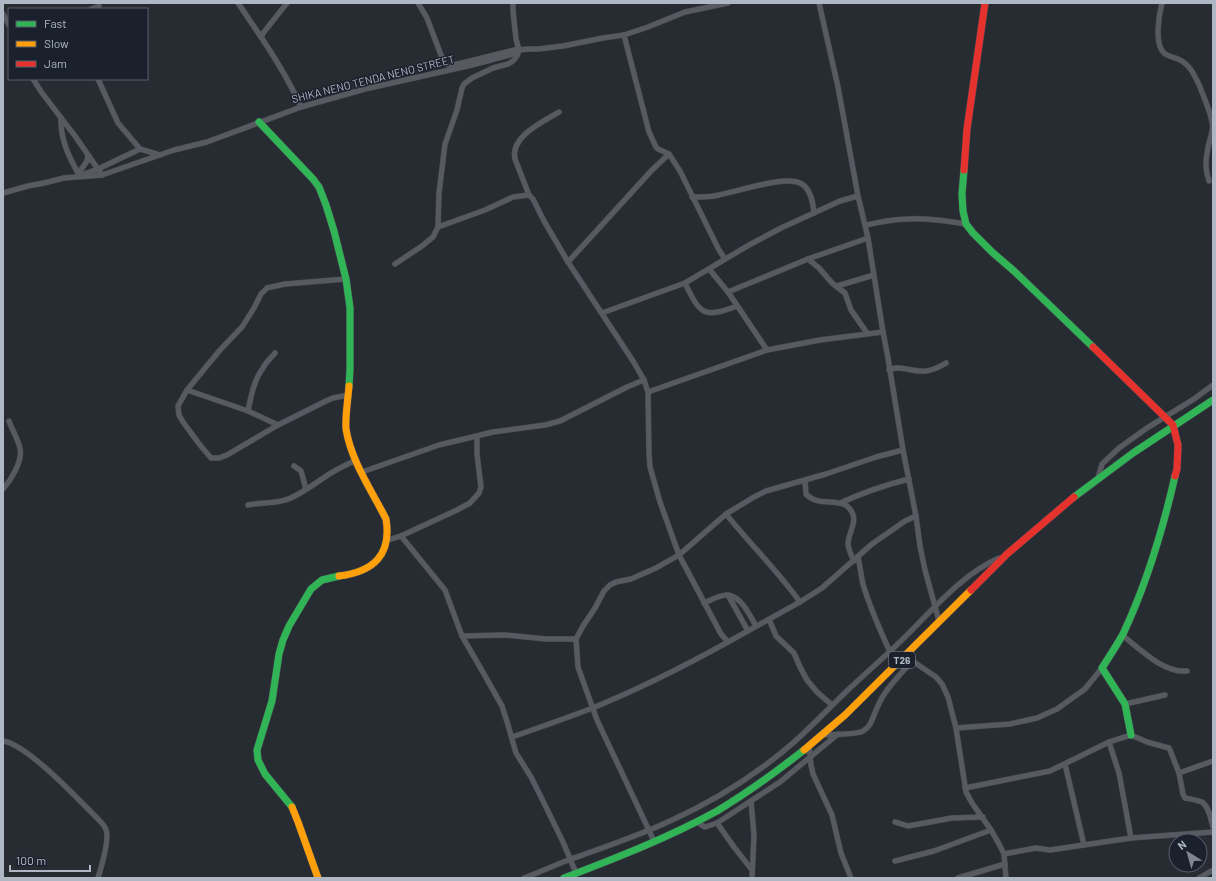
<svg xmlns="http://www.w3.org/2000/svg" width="1216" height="881" font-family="Barlow,sans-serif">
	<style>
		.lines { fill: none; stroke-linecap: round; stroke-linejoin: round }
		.street-casing { stroke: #44474d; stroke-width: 6 }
		.fast-casing { stroke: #44474d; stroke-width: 8 }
		.slow-casing { stroke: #44474d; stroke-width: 8 }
		.jam-casing { stroke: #44474d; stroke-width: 8 }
		.street { stroke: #575a61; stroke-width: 5 }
		.fast { stroke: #30b455; stroke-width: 7 }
		.slow { stroke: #ff9f0a; stroke-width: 7 }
		.jam { stroke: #e5322d; stroke-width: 7 }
		.labels { text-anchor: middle; stroke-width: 3; stroke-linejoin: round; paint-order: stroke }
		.shield { fill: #1b212c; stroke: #838a96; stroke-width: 1 }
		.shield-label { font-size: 10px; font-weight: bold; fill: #b0b7c4 }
		.street-label { font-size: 11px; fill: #b0b7c4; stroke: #1b212c }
	</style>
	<rect width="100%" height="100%" fill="#272b32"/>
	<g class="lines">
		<!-- street casing -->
		<g class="street-casing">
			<g id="street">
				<path d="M238,3C261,37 284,69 301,107"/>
				<path d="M418,3L427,18L444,63C448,67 452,65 458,64L518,49"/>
				<polyline points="819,3 838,87 858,196 868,238 883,332 888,358 903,450 916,516 920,546 925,570 939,621"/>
				<path d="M1162,3C1159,15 1154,44 1164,53C1167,56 1173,57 1178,59C1190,64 1195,76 1200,87C1204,98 1210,110 1212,122C1214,128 1211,136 1209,143C1206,157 1204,167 1209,181"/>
				<polyline points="91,9 99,6"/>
				<polyline points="3,14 9,25"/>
				<polyline points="624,35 649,132 656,147 658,149 669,154 680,171 719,250 725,259"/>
				<polyline points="261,37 264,32 287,3"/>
				<polyline points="33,79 42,93 75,136 102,175"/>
				<polyline points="98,79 118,123 140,149 160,155"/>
				<path d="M61,118C60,139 69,157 79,175"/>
				<polyline points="78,174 87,161 88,155"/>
				<polyline points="81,175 98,169 140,149"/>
				<polyline points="3,193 28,186 44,183 64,178 102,175 174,150 207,142 301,107 365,89 472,65 513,54 519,50 528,49 538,49 563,46 603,38 624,35 648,27 685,12 728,3"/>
				<path d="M529,195L515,159C510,137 542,122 559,112"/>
				<path d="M692,197C700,197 707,197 714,196C734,193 783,175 800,183C811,188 813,203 814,213"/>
				<path d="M866,225C880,222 895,219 909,219C928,218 947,221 966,224"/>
				<polyline points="438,227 485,210 513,197 529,195 533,199 544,221 568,262 633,361 644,380 648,392 649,453 650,467 660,502 679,555 721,634 728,642 800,602 822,588 872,544 905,521 916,516"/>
				<polyline points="808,259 819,268 832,283 845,293 851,310 867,333"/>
				<polyline points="568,262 652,170 669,154"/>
				<polyline points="395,264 422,246 433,237 438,227 439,193 445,144 457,110 462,88 464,84 472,78 493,68 508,64 513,61 517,56 519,50 516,39 513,11 513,3"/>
				<polyline points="709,269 728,292 767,350"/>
				<polyline points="346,279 285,284 267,288 261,294 254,308 242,327 220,350 187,390 178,406 179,415 183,422 200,445 211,458 219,458 227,455 278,425 326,401 333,398 348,395"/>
				<path d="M685,283C700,314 703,319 737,306"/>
				<polyline points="837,286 874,275"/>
				<polyline points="728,292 808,259 868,238"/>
				<polyline points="602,313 685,283 749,245 781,228 840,201 858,196"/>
				<path d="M889,370C899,365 910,371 921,371C930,372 938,368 946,363"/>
				<polyline points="187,390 248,411 278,425"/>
				<polyline points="648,392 767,350 820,340 883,332"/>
				<path d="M248,411C251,396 254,380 263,368C266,362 271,358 275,353"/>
				<polyline points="294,466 301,471 306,489"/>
				<polyline points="362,472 439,445 493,432 545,425 560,421 627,387 644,380"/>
				<polyline points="1098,478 1102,464 1119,448 1147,428 1194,399 1213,385"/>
				<path d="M805,481L806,494C818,507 836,498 847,506C861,518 849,530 848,543C848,549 851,555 854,561"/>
				<path d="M3,489C11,480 23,461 20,448C18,439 12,430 9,421"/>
				<path d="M840,503C862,493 885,485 909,479"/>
				<path d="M248,505C260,502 272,504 285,500C298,497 318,481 331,473C339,468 348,464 356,460"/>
				<path d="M726,514C750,544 778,571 800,602"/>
				<polyline points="401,536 445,590 462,636 484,674 502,706 508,725 516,753 531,777 543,801 563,842 576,873"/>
				<polyline points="388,540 401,536 457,510 470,503 479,493 481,487 477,454 477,436"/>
				<path d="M858,557C860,566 861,575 863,584C871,612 884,639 896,665"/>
				<polyline points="728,595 748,631"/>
				<path d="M704,603C711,600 721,594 728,595C742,597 750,616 756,626"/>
				<polyline points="769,619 776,636 794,653 800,667 807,680 817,692 832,705"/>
				<path d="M1122,635C1140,649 1163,673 1187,671"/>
				<polyline points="462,636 505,635 546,639 576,639"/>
				<polyline points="905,656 936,677 942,684 948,697 956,728 966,792 972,803 991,830 999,844 1004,854 1006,878"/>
				<polyline points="1125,704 1165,695"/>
				<polyline points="956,728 1010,724 1037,718 1057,709 1085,689 1102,668"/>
				<path d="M823,735C832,734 857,735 863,731C872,726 873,716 877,708C884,690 900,675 912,661"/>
				<path d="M512,737C538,728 564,719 590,709C637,690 683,667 728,642"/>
				<path d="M3,741C27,744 80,801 98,819C101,822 105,826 106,830C110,839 101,868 98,878"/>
				<polyline points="1109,742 1119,773 1131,838"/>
				<polyline points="809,746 811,765 813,774 832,815 841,853 851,878"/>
				<polyline points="1065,764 1084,845"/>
				<polyline points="1179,773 1213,761"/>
				<path d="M965,788L1050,771L1109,742L1131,735L1147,742L1169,748L1170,750L1179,773L1183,794L1185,798C1190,799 1197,800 1202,802C1209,807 1211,819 1213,827"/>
				<polyline points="751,801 754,835 752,878"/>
				<polyline points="697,821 700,824 705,827 717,823 780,782 838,734"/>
				<polyline points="895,822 908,826 952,818 983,817"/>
				<polyline points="717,823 734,847 752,870"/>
				<polyline points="654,841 597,720 578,667 576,639 583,626 595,608 604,591 610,585 616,582 631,579 656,568 679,555 726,514 754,497 766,491 826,474 876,457 903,450"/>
				<polyline points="1004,854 1036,848 1050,850 1131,838 1213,832"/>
				<polyline points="895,861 934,851 991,830"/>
				<path d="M524,878C540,872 555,865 571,859C605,847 638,836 670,821C714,801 756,775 793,743C812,726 830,707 849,689C868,671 888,654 907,635C934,608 964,573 999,558"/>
				<polyline points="958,878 1005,864"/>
				<polyline points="1199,878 1213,870"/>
			</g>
		</g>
		<!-- fast casing -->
		<g class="fast-casing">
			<g id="fast">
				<polyline points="259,122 313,179 319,187 326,205 334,231 346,279 350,308 350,369 349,386"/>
				<polyline points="964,170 962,194 963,211 966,224 973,233 992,252 1014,271 1093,347"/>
				<polyline points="1074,497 1133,453 1213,400"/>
				<path d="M1131,735L1125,704L1102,668C1109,657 1117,645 1123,634C1146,585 1163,529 1175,476"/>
				<polyline points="292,807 265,774 258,760 257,750 272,701 279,654 283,640 289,626 311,589 322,580 339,576"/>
				<path d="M564,878C616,858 668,838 717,811C747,793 776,772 804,750"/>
			</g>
		</g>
		<!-- slow casing -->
		<g class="slow-casing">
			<g id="slow">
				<path d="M339,576C373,572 392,555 386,519C372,491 351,461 346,429C345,417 348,399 349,386"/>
				<polyline points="804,750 845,715 971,590"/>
				<polyline points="292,807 298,822 318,878"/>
			</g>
		</g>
		<!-- jam casing -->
		<g class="jam-casing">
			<g id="jam">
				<polyline points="964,170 967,129 985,3"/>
				<polyline points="1093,347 1173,425 1178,445 1177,469 1175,476"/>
				<polyline points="971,590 1007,554 1074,497"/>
			</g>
		</g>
		<!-- street -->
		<use href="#street" class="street"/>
		<!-- fast -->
		<use href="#fast" class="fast"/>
		<!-- slow -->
		<use href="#slow" class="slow"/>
		<!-- jam -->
		<use href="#jam" class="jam"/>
	</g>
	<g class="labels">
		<!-- shield labels -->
		<rect class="shield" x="889" y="652" width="26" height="16" rx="3"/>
		<g class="shield-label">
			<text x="902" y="664">T26</text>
		</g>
		<!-- street labels -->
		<g class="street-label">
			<text transform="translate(373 79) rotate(-14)" y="4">SHIKA NENO TENDA NENO STREET</text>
		</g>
	</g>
	<!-- border -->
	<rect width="1216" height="881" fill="none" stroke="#b0b7c4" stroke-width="8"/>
	<!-- legend -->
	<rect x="8" y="8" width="140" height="72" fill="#1b212c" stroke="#575d69"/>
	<rect x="16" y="21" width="20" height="6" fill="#30b455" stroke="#575d69"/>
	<text x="44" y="28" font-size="12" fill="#b0b7c4">Fast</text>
	<rect x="16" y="41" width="20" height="6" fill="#ff9f0a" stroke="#575d69"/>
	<text x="44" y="48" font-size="12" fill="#b0b7c4">Slow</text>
	<rect x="16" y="61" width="20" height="6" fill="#e5322d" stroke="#575d69"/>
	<text x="44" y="68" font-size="12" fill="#b0b7c4">Jam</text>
	<!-- north arrow -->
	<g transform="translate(1188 853) rotate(323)"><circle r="19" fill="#1b212c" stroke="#575d69"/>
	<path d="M0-3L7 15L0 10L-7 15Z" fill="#808691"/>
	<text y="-6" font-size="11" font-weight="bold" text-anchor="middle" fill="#b0b7c4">N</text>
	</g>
	<!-- scale -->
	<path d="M10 865v6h80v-6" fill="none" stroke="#b0b7c4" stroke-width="2"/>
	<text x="16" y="865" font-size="12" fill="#b0b7c4" stroke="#1b212c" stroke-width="3" paint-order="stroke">100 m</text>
</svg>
